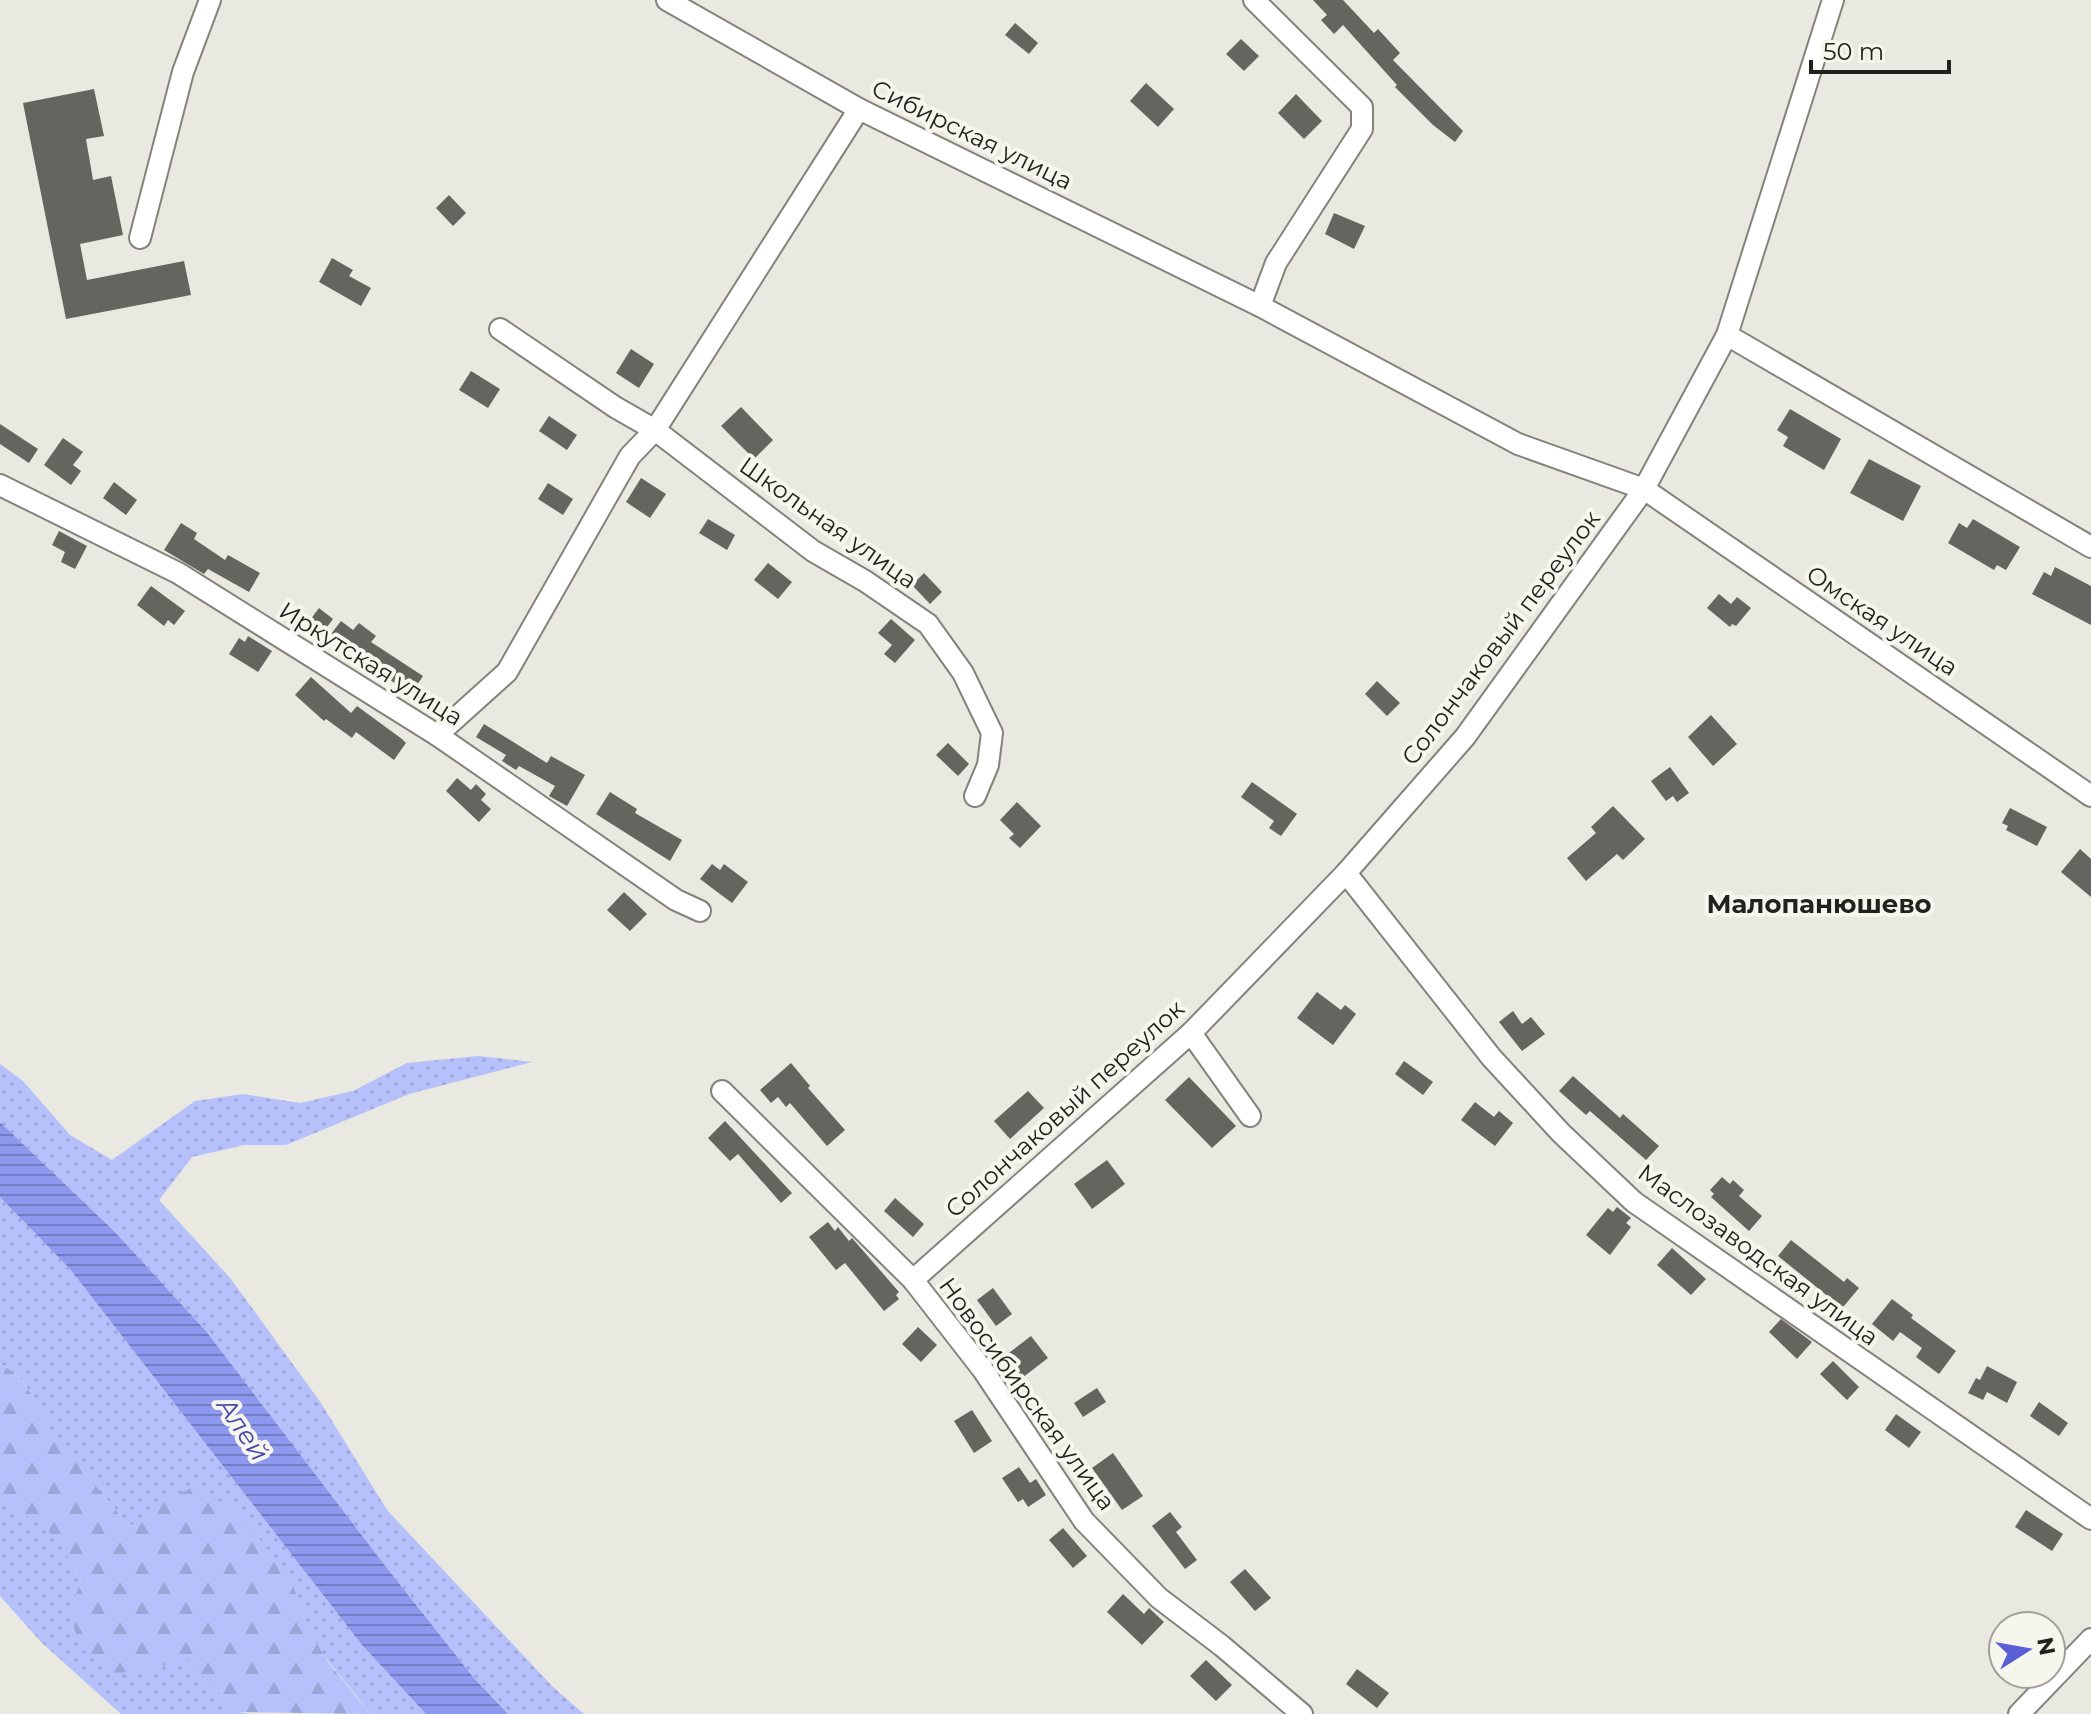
<svg xmlns="http://www.w3.org/2000/svg" width="2091" height="1714" font-family="Montserrat,sans-serif">
	<style>
		.grass { fill: url(#grass-dots) }
		.forest { fill: url(#forest-firs) }
		.water { fill: url(#water-rules) }
		.building { fill: #65645e }
		.lines { fill: none; stroke-linecap: round; stroke-linejoin: round }
		.minor-casing { stroke: #83837c; stroke-width: 24 }
		.minor { stroke: #fff; stroke-width: 20 }
		.labels { text-anchor: middle; stroke-width: 8; stroke-linejoin: round; paint-order: stroke }
		.street-label { font-size: 24px; fill: #21211e; stroke: #f6f5ee }
		.neighbourhood-label { font-size: 26px; font-weight: bold; fill: #21211e; stroke: #f6f5ee }
		.water-label { font-size: 26px; font-style: italic; fill: #4345a9; stroke: #f6f5ee }
	</style>
	<defs>
		<pattern id="grass-dots" width="8" height="8" patternUnits="userSpaceOnUse" patternTransform="scale(2)"><rect width="8" height="8" fill="#b6c0fb"/><path d="M2 2h.1M6 6h.1" fill="none" stroke="#9ca5d7" stroke-width="1.8" stroke-linecap="round"/></pattern>
		<pattern id="forest-firs" width="22" height="20" patternUnits="userSpaceOnUse" patternTransform="scale(2)"><rect width="22" height="20" fill="#b6c0fb"/><path d="M5 1l3.5 6h-7zM16 11l3.5 6h-7z" fill="#9ca5d7"/></pattern>
		<pattern id="water-rules" width="6" height="5" patternUnits="userSpaceOnUse" patternTransform="scale(2)"><rect width="6" height="5" fill="#8d98ef"/><path d="M0 2.5h6" fill="none" stroke="#737cc1"/></pattern>
	</defs>
	<rect width="100%" height="100%" fill="#e9e8e1"/>
	<!-- grass -->
	<g class="grass">
		<polygon points="478,1056 532,1062 409,1094 286,1145 244,1145 192,1157 159,1200 231,1279 321,1403 387,1510 553,1687 584,1714 508,1714 473,1677 383,1563 206,1331 115,1232 0,1122 0,1064 23,1081 70,1135 112,1160 195,1101 243,1094 300,1103 353,1091 407,1063"/>
		<path d="M0,1197L70,1269L362,1645L426,1714H370C351,1687 327,1663 310,1634C303,1621 302,1606 295,1593C278,1558 253,1531 226,1504L158,1503L130,1527C105,1497 78,1467 55,1436C38,1412 29,1376 0,1364Z"/>
		<path d="M0,1503C48,1524 57,1534 81,1580L69,1615L150,1671L184,1656L238,1712L251,1714H121L41,1642L0,1596Z"/>
	</g>
	<!-- forest -->
	<path class="forest" d="M0,1364C30,1377 39,1415 57,1438C81,1468 105,1498 130,1527L158,1503L192,1488L226,1504L254,1532L278,1562L297,1595L308,1630L329,1663L370,1714L238,1712L184,1657L150,1671L111,1673L82,1649L69,1615L81,1580C57,1534 47,1524 0,1503Z"/>
	<!-- water -->
	<polygon class="water" points="0,1122 115,1232 206,1331 383,1563 473,1677 508,1714 426,1714 362,1645 70,1269 0,1197"/>
	<!-- building -->
	<g class="building">
		<polygon points="1313,0 1343,0 1374,33 1378,29 1400,53 1393,60 1463,131 1455,142 1433,125 1395,87 1397,85 1343,25 1334,34 1321,20 1327,15"/>
		<polygon points="1015,23 1038,43 1029,54 1005,35"/>
		<polygon points="1241,39 1259,56 1244,71 1226,54"/>
		<polygon points="1146,83 1174,109 1158,127 1130,101"/>
		<polygon points="94,89 104,136 86,139 93,180 111,176 123,235 80,244 87,280 184,261 191,295 66,319 23,103"/>
		<polygon points="1296,94 1322,121 1304,139 1278,113"/>
		<polygon points="449,195 466,213 453,226 436,208"/>
		<polygon points="1334,213 1365,226 1354,249 1325,234"/>
		<polygon points="332,258 353,270 349,276 371,288 361,306 319,282"/>
		<polygon points="631,349 654,364 639,388 616,373"/>
		<polygon points="471,371 500,389 488,408 459,390"/>
		<polygon points="741,407 773,440 754,459 721,426"/>
		<polygon points="1790,409 1841,439 1824,470 1783,446 1788,437 1777,430"/>
		<polygon points="549,416 577,435 567,450 539,431"/>
		<polygon points="0,424 38,449 29,463 0,444"/>
		<polygon points="63,438 83,452 73,465 81,471 71,485 44,465"/>
		<polygon points="1869,459 1921,486 1903,521 1850,493"/>
		<polygon points="641,478 666,494 650,518 626,502"/>
		<polygon points="114,482 137,500 126,515 103,498"/>
		<polygon points="548,483 573,499 563,515 538,499"/>
		<polygon points="708,519 735,535 727,550 699,533"/>
		<polygon points="1973,519 2020,547 2006,570 1997,565 1994,570 1948,543 1959,523 1967,528"/>
		<polygon points="181,523 197,533 194,539 225,560 228,555 260,573 249,592 208,569 204,574 164,550"/>
		<polygon points="59,531 87,546 75,569 61,562 65,552 52,545"/>
		<polygon points="768,563 792,582 778,599 754,580"/>
		<polygon points="2055,567 2091,586 2091,625 2032,594 2044,572 2051,576"/>
		<polygon points="924,573 942,592 930,604 912,585"/>
		<polygon points="151,586 185,611 174,625 168,620 164,626 137,605"/>
		<polygon points="1719,594 1731,604 1737,597 1751,608 1736,626 1732,624 1730,627 1707,608"/>
		<polygon points="319,608 333,619 324,631 310,620"/>
		<polygon points="891,619 915,640 895,663 884,654 892,645 878,633"/>
		<polygon points="341,621 353,630 359,623 376,636 371,642 423,676 411,694 378,672 331,634"/>
		<polygon points="248,636 272,651 258,672 229,654 239,638 245,642"/>
		<polygon points="311,677 351,713 357,706 402,739 406,743 394,760 356,732 352,738 326,719 324,721 295,695"/>
		<polygon points="1377,681 1400,703 1387,716 1365,694"/>
		<polygon points="1711,715 1737,744 1713,766 1688,737"/>
		<polygon points="484,724 547,763 551,756 585,775 567,806 549,796 555,786 519,766 516,770 502,761 506,755 476,737"/>
		<polygon points="948,743 969,764 958,776 936,755"/>
		<polygon points="1670,767 1689,793 1677,802 1673,796 1666,801 1651,781"/>
		<polygon points="457,778 471,790 476,784 486,794 481,800 491,809 479,822 446,791"/>
		<polygon points="1252,782 1297,814 1281,836 1269,828 1274,821 1241,797"/>
		<polygon points="610,792 637,809 635,813 682,840 670,861 596,814"/>
		<polygon points="1017,802 1041,826 1020,848 1009,838 1014,834 1000,820"/>
		<polygon points="1613,806 1645,839 1623,860 1617,854 1586,881 1567,858 1596,833 1591,827"/>
		<polygon points="2010,808 2047,827 2037,846 2006,830 2008,826 2002,823"/>
		<polygon points="2080,849 2091,859 2091,897 2061,872"/>
		<polygon points="712,864 720,870 724,864 748,882 732,903 700,879"/>
		<polygon points="624,892 647,914 630,931 607,910"/>
		<polygon points="1317,992 1341,1010 1345,1005 1356,1014 1333,1045 1297,1018"/>
		<polygon points="1513,1011 1522,1024 1531,1017 1545,1034 1522,1051 1499,1022"/>
		<polygon points="1404,1061 1433,1082 1423,1095 1395,1074"/>
		<polygon points="791,1063 810,1086 808,1088 845,1130 827,1146 790,1103 786,1107 778,1097 771,1103 760,1090"/>
		<polygon points="1573,1076 1620,1118 1623,1114 1659,1146 1646,1160 1590,1111 1586,1115 1559,1091"/>
		<polygon points="1189,1077 1236,1126 1212,1148 1165,1100"/>
		<polygon points="1028,1091 1044,1108 1010,1139 994,1121"/>
		<polygon points="1475,1102 1494,1117 1499,1111 1513,1123 1495,1146 1461,1120"/>
		<polygon points="725,1121 792,1193 781,1203 738,1154 730,1161 708,1138"/>
		<polygon points="1107,1160 1125,1184 1092,1209 1074,1184"/>
		<polygon points="1722,1177 1730,1184 1733,1180 1744,1190 1739,1196 1762,1216 1749,1231 1711,1197 1714,1194 1710,1190"/>
		<polygon points="895,1198 924,1224 913,1237 884,1211"/>
		<polygon points="1617,1207 1631,1218 1626,1223 1631,1227 1610,1255 1586,1235 1608,1208 1613,1212"/>
		<polygon points="828,1222 835,1231 838,1227 849,1241 852,1238 899,1292 896,1295 899,1299 884,1311 845,1263 836,1270 809,1237"/>
		<polygon points="1791,1240 1844,1282 1847,1278 1859,1288 1839,1312 1827,1302 1830,1298 1778,1256"/>
		<polygon points="1672,1248 1706,1279 1691,1295 1657,1265"/>
		<polygon points="993,1288 1012,1314 996,1326 977,1300"/>
		<polygon points="1892,1299 1913,1315 1911,1318 1956,1351 1939,1374 1916,1357 1922,1348 1900,1332 1893,1341 1872,1324"/>
		<polygon points="1781,1319 1812,1342 1797,1359 1769,1332"/>
		<polygon points="918,1327 937,1345 921,1362 902,1344"/>
		<polygon points="1031,1336 1048,1358 1022,1378 1005,1356"/>
		<polygon points="1833,1361 1859,1387 1847,1400 1820,1374"/>
		<polygon points="1987,1366 2017,1382 2007,1403 1987,1392 1983,1400 1968,1393 1976,1378 1980,1380"/>
		<polygon points="1097,1388 1106,1402 1083,1417 1074,1403"/>
		<polygon points="2039,1402 2068,1423 2059,1436 2030,1416"/>
		<polygon points="972,1410 992,1441 974,1453 954,1421"/>
		<polygon points="1896,1414 1921,1432 1909,1448 1885,1430"/>
		<polygon points="1113,1453 1143,1496 1122,1510 1092,1468"/>
		<polygon points="1019,1467 1030,1483 1036,1479 1046,1495 1028,1507 1023,1499 1018,1502 1002,1478"/>
		<polygon points="2026,1510 2063,1534 2052,1551 2015,1527"/>
		<polygon points="1170,1512 1182,1527 1176,1532 1197,1560 1185,1569 1152,1526"/>
		<polygon points="1063,1528 1087,1556 1073,1568 1049,1540"/>
		<polygon points="1245,1569 1271,1598 1255,1611 1230,1582"/>
		<polygon points="1123,1594 1144,1614 1149,1608 1164,1622 1142,1645 1107,1612"/>
		<polygon points="1206,1660 1232,1685 1216,1701 1190,1676"/>
		<polygon points="1357,1669 1389,1693 1377,1708 1346,1684"/>
	</g>
	<g class="lines">
		<!-- minor casing -->
		<g class="minor-casing">
			<g id="minor">
				<polyline points="667,0 859,109 1260,306 1518,444 1644,489 2091,796"/>
				<polyline points="1254,0 1362,107 1362,129 1276,263 1260,306"/>
				<polyline points="140,238 183,72 210,0"/>
				<polyline points="500,329 615,407 655,430 813,551 865,581 928,624 963,673 992,733 988,765 975,796"/>
				<polyline points="1727,335 2091,547"/>
				<polyline points="0,485 178,573 437,735 676,900 700,911"/>
				<polyline points="437,735 507,672 630,456 655,430 859,109"/>
				<polyline points="1346,873 1491,1057 1561,1133 1634,1202 2091,1519"/>
				<polyline points="1191,1033 1250,1116"/>
				<polyline points="722,1091 913,1280 983,1370 1084,1521 1159,1598 1222,1646 1302,1714"/>
				<polyline points="913,1280 1191,1033 1346,873 1465,737 1644,489 1727,335 1833,0"/>
				<polyline points="2019,1714 2091,1639"/>
			</g>
		</g>
		<!-- minor -->
		<use href="#minor" class="minor"/>
	</g>
	<g class="labels">
		<!-- street labels -->
		<g class="street-label">
			<text transform="translate(972 135) rotate(26)" y="8">Сибирская улица</text>
			<text transform="translate(828 523) rotate(35)" y="8">Школьная улица</text>
			<text transform="translate(1882 621) rotate(34)" y="8">Омская улица</text>
			<text transform="translate(1501 638) rotate(-53)" y="8">Солончаковый переулок</text>
			<text transform="translate(371 664) rotate(32)" y="8">Иркутская улица</text>
			<text transform="translate(1065 1109) rotate(-42)" y="8">Солончаковый переулок</text>
			<text transform="translate(1758 1255) rotate(36)" y="8">Маслозаводская улица</text>
			<text transform="translate(1027 1394) rotate(54)" y="8">Новосибирская улица</text>
		</g>
		<!-- neighbourhood labels -->
		<g class="neighbourhood-label">
			<text x="1819" y="913">Малопанюшево</text>
		</g>
		<!-- water labels -->
		<g class="water-label">
			<text transform="translate(243 1429) rotate(56)" y="9">Алей</text>
		</g>
	</g>
	<!-- north arrow -->
	<g transform="translate(2027 1650) rotate(79)"><circle r="38" fill="#f6f5ee" stroke="#a1a09b" stroke-width="2"/>
	<path d="M0-6L14 30L0 20L-14 30Z" fill="#5a5ed6"/>
	<text y="-12" font-size="22" font-weight="bold" text-anchor="middle" fill="#21211e">N</text>
	</g>
	<!-- scale -->
	<path d="M1811 60v12h138v-12" fill="none" stroke="#21211e" stroke-width="4"/>
	<text x="1823" y="60" font-size="24" fill="#21211e" stroke="#f6f5ee" stroke-width="6" paint-order="stroke">50 m</text>
</svg>
